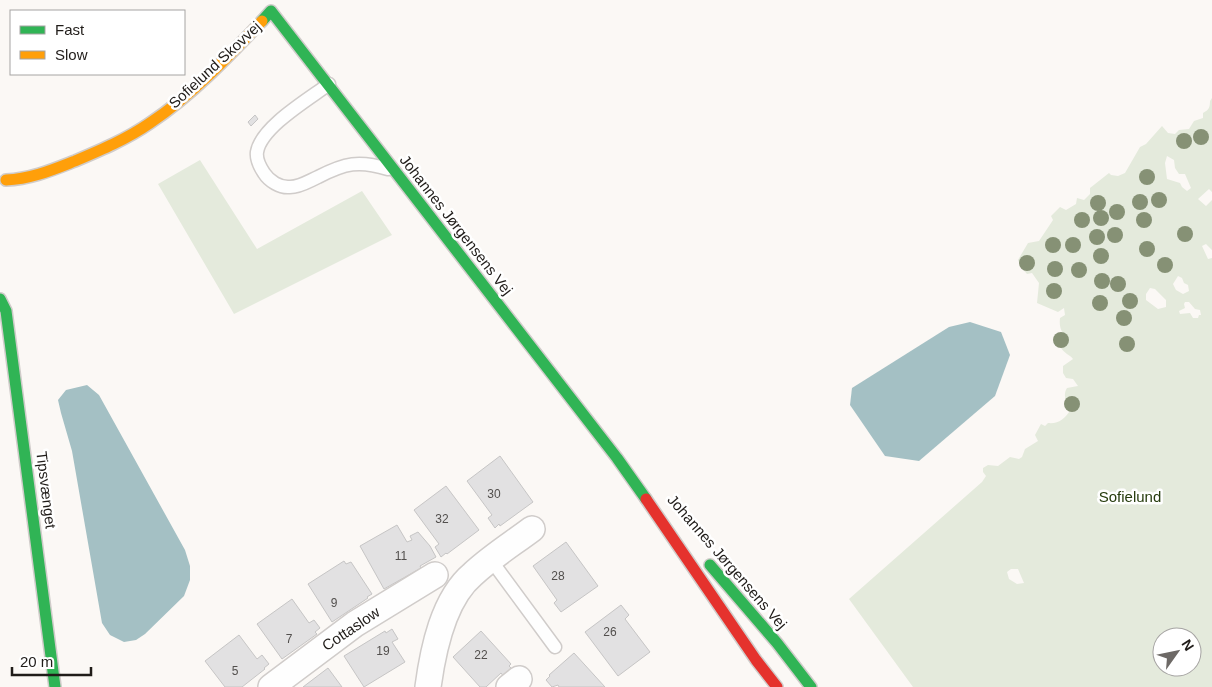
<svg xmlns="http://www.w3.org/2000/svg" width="1212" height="687" font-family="Helvetica,sans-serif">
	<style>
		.green { fill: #e4eadc; fill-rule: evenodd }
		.water { fill: #a4c0c4 }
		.building { fill: #e2e1e2; stroke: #c6c5c5 }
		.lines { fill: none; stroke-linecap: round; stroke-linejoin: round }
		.lane-casing { stroke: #d0ccca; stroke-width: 15 }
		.street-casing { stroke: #d0ccca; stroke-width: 28 }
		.fast-casing { stroke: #d0ccca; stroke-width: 14 }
		.slow-casing { stroke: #d0ccca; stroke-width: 14 }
		.jam-casing { stroke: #d0ccca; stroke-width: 14 }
		.lane { stroke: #fefefe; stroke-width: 12 }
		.street { stroke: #fefefe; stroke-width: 25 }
		.fast { stroke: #30b455; stroke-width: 11 }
		.slow { stroke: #ff9f0a; stroke-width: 11 }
		.jam { stroke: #e5322d; stroke-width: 11 }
		.tree { fill: #869175 }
		.labels { text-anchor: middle; stroke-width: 5; stroke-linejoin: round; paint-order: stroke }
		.number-label { font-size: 12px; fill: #524f4d }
		.street-label { font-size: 15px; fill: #201c19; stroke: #fff }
		.park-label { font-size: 15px; fill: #263c0d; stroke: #fff }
	</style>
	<rect width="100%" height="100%" fill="#fbf8f5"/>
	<!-- green -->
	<g class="green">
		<path d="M1212,98V192L1209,189L1198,199L1206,206L1212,200V250L1206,244L1202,246L1208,259L1212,258V687H913L849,599L982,482L986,476L983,472V468L988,465L998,466L1010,457L1019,459L1022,457L1025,449L1038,441L1035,435L1041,424L1045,426L1048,423C1059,424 1064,419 1070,411C1067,403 1062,396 1067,388L1078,386L1073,379L1066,378L1063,373V366L1073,359C1069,354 1065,354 1061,348L1064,339L1068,338C1061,333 1059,327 1060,318L1065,315L1064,308L1058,312L1037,303L1039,283L1032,273L1027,274L1021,267L1018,260L1028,243L1039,241L1053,220L1051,216L1060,207L1066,210L1076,204L1077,198L1084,200L1090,194V188L1109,173L1111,175L1118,176L1125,173L1140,147L1146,144L1162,126L1168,133L1175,134L1179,130L1189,129L1194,121L1203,118V113C1209,110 1210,107 1210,101ZM1167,156L1174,160L1175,168L1179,174H1185L1191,188L1187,191L1182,187L1180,183L1167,179L1165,163ZM1178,276L1182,278L1184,283L1188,285L1189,291L1183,294L1176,290L1173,284ZM1150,288L1155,289L1166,300V307L1158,309L1146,300V294ZM1185,302H1189L1195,309L1200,310L1201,315H1199L1198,318H1193L1190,313L1180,314L1179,311L1185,308L1184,304ZM1011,569H1018L1024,583L1017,584L1009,579L1007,572ZM1162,637H1192V667H1162Z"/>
		<polygon points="200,160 257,249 362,191 392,235 234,314 158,184"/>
	</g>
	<!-- water -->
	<g class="water">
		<polygon points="970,322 1001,332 1010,355 995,396 919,461 885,456 850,405 852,388 949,327"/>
		<polygon points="87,385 99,395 185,550 190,566 190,580 184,596 145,634 136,640 124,642 110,635 102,623 72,451 61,413 58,400 66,390"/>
	</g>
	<!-- building -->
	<g class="building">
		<polygon points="255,115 258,119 251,126 248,122"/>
		<polygon points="500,456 533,502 500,526 499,524 495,528 488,518 492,515 467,481"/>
		<polygon points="446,486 479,530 447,554 446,553 441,557 435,547 439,544 414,510"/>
		<polygon points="397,525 407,542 412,540 410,536 418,532 430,546 436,557 420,566 421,568 384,589 360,546"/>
		<polygon points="566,542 598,586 561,612 554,603 557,600 533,566"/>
		<polygon points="344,561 346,564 351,562 372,594 367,597 368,598 332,622 308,584"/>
		<polygon points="292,599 309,623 314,620 320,628 315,632 317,634 282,659 257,624"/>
		<polygon points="621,605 629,615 625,619 650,652 618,676 585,632"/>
		<polygon points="392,629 398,639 392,642 405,662 364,687 344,656 385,631 386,633"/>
		<polygon points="481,631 511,664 509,666 513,670 504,677 501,673 486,687 480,687 453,657"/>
		<polygon points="239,635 257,659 262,655 269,664 264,668 265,669 242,687 225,687 205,661"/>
		<polygon points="574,653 605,687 559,687 558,685 552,687 546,680 550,676 549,675"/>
		<polygon points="328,668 342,687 303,687"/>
	</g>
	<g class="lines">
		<!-- lane casing -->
		<g class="lane-casing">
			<g id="lane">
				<path d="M329,84C309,99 261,127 257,152C256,159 260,167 264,173C269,181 280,188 290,187C300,187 309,181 318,177C345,163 359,160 388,169"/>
				<polyline points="491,560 555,647"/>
			</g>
		</g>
		<!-- street casing -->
		<g class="street-casing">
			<g id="street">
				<polyline points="271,687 355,624 435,575"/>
				<path d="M428,687C433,650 443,599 473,574C491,557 512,544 532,529"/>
				<polyline points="509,687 519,679"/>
			</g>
		</g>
		<!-- fast casing -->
		<g class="fast-casing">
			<g id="fast">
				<polyline points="262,21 271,11 617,458 646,499"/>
				<polyline points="0,299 6,311 55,687"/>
				<polyline points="710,565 777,643 811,687"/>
			</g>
		</g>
		<!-- slow casing -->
		<g class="slow-casing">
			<path id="slow" d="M6,180C31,179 52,170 75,161C101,150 127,139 150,123C192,95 227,58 262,21"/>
		</g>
		<!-- jam casing -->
		<g class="jam-casing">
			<polyline id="jam" points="646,499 756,660 777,687"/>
		</g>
		<!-- lane -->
		<use href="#lane" class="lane"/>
		<!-- street -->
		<use href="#street" class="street"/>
		<!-- fast -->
		<use href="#fast" class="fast"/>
		<!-- slow -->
		<use href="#slow" class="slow"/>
		<!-- jam -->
		<use href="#jam" class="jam"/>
	</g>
	<!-- trees -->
	<g class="tree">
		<circle cx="1201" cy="137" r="8"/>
		<circle cx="1184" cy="141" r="8"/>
		<circle cx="1147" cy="177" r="8"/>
		<circle cx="1159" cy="200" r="8"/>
		<circle cx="1140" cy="202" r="8"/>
		<circle cx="1098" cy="203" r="8"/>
		<circle cx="1117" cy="212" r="8"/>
		<circle cx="1101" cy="218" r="8"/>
		<circle cx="1082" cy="220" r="8"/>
		<circle cx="1144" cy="220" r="8"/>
		<circle cx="1185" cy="234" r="8"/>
		<circle cx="1115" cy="235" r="8"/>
		<circle cx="1097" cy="237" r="8"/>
		<circle cx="1053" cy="245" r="8"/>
		<circle cx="1073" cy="245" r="8"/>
		<circle cx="1147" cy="249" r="8"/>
		<circle cx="1101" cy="256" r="8"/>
		<circle cx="1027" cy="263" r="8"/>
		<circle cx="1165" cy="265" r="8"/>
		<circle cx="1055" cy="269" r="8"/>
		<circle cx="1079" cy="270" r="8"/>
		<circle cx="1102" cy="281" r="8"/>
		<circle cx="1118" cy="284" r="8"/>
		<circle cx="1054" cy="291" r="8"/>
		<circle cx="1130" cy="301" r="8"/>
		<circle cx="1100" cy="303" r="8"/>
		<circle cx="1124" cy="318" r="8"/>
		<circle cx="1061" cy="340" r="8"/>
		<circle cx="1127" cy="344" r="8"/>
		<circle cx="1072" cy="404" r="8"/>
	</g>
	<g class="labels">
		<!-- number labels -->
		<g class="number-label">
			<text x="494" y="498">30</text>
			<text x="442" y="523">32</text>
			<text x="401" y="560">11</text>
			<text x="558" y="580">28</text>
			<text x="334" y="607">9</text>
			<text x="610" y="636">26</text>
			<text x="289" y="643">7</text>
			<text x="383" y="655">19</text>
			<text x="481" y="659">22</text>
			<text x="235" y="675">5</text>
		</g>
		<!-- street labels -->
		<g class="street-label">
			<text transform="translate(215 65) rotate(-43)" y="5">Sofielund Skovvej</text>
			<text transform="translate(456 225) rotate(52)" y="5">Johannes Jørgensens Vej</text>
			<text transform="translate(46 490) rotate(83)" y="5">Tipsvænget</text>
			<text transform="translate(727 562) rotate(49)" y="5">Johannes Jørgensens Vej</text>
			<text transform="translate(351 629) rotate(-34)" y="5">Cottaslow</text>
		</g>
		<!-- park labels -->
		<g class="park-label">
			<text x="1130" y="502">Sofielund</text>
		</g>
	</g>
	<!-- legend -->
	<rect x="10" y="10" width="175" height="65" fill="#ffffff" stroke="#a6a4a3"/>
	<rect x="20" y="26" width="25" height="8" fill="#30b455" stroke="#a6a4a3"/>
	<text x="55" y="35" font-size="15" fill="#201c19">Fast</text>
	<rect x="20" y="51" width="25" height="8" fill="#ff9f0a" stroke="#a6a4a3"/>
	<text x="55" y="60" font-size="15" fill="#201c19">Slow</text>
	<!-- north arrow -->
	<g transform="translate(1177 652) rotate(57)"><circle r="24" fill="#ffffff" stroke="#a6a4a3"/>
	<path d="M0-4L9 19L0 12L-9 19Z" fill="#6d6966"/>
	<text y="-8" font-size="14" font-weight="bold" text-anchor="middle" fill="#201c19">N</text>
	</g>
	<!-- scale -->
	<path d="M12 667v8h79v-8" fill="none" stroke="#201c19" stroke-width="2.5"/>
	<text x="20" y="667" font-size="15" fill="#201c19" stroke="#ffffff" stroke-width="4" paint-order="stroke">20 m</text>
</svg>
